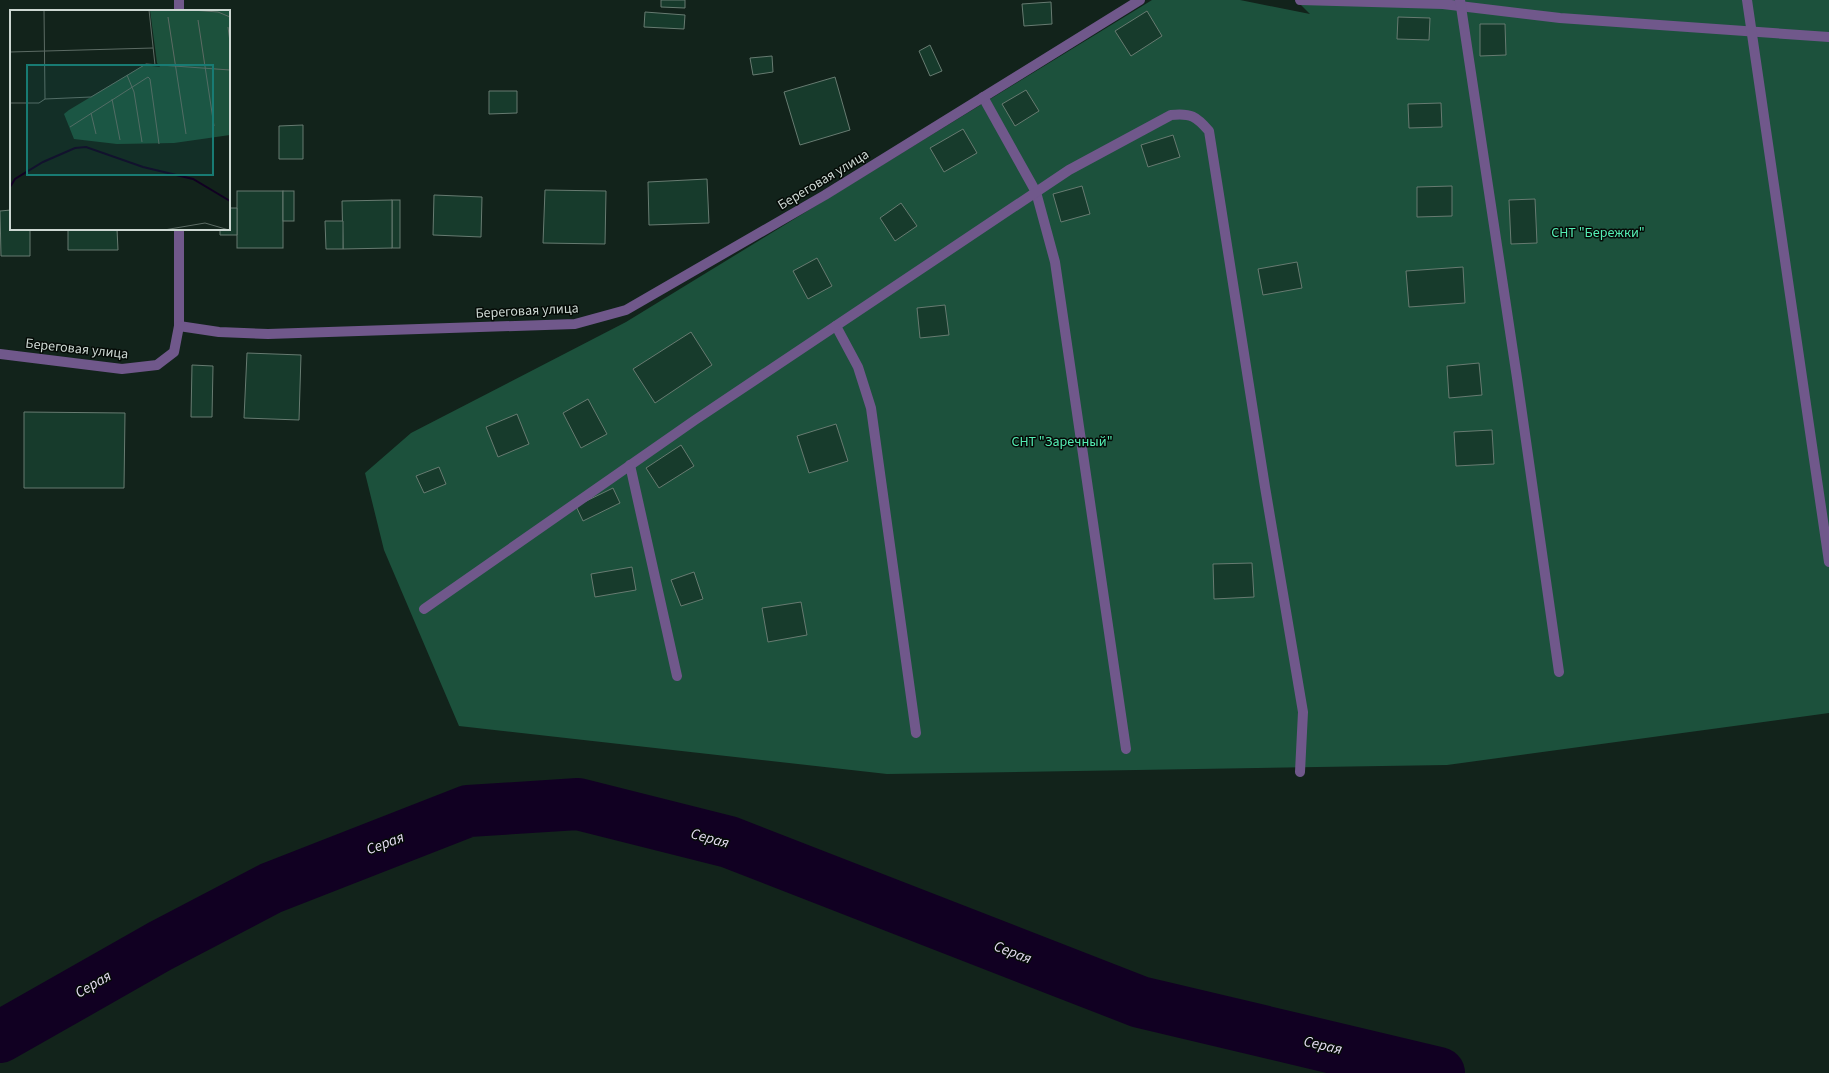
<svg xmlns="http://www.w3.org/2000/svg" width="1829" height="1073" font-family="'Source Sans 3',sans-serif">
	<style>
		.green { fill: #1c513c }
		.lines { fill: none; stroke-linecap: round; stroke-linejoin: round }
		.river { stroke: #102; stroke-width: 52 }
		.building { fill: #173b2c; stroke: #677b71 }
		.minor { stroke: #70588b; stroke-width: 10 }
		.labels { text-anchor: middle; stroke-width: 3; stroke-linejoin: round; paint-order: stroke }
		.street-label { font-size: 14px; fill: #ccd7d2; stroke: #050b07 }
		.park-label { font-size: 14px; fill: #55eeb4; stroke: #050b07 }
		.water-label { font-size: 15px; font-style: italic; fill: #e5dcf2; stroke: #050b07 }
		.inset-river { fill: none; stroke: #102; stroke-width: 2 }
		.inset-road { fill: none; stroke: #5c6b64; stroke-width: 1 }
		.view { fill: #187b73; fill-opacity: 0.15; stroke: #187b73; stroke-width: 2 }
		.inset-edge { fill: none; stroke: #ccd7d2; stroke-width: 2 }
	</style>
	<rect width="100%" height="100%" fill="#12231b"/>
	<!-- green -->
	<polygon class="green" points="1152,0 1240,0 1310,14 1296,0 1829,0 1829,713 1447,765 887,774 459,726 384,550 365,473 411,433 626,322"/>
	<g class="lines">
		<!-- river -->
		<polyline class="river" points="0,1037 160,946 271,888 468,811 578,804 729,842 1140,1002 1439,1073"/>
	</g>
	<!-- building -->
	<g class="building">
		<polygon points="661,0 685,0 685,8 661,7"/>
		<polygon points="1051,2 1052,24 1024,26 1022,4"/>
		<polygon points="1147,11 1162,36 1131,56 1115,31"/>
		<polygon points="645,12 685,15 684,29 644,27"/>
		<polygon points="1398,17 1430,18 1429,40 1397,39"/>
		<polygon points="1480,24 1505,24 1506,55 1480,56"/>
		<polygon points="930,45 942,71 930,76 919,51"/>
		<polygon points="772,56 773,72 753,75 750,58"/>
		<polygon points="835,77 850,130 800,145 784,92"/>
		<polygon points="1026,90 1039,111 1015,126 1002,104"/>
		<polygon points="489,91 517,91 517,113 489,114"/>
		<polygon points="1441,103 1442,127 1409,128 1408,104"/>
		<polygon points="303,125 303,159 279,159 279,126"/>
		<polygon points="963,129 977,153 944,172 930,148"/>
		<polygon points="1173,135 1180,157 1148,167 1141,145"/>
		<polygon points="707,179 709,223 649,225 648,182"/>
		<polygon points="1082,186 1090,214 1061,222 1053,194"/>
		<polygon points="1452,186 1452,216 1417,217 1417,187"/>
		<polygon points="545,190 606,191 605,244 543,243"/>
		<rect x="237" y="191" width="46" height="57"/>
		<rect x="283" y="191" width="11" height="30"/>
		<polygon points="434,195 482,197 481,237 433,235"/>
		<polygon points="1535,199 1537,243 1511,244 1509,200"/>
		<rect x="392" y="200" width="8" height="48"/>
		<polygon points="392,200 392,248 343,249 342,201"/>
		<polygon points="901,203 917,226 895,241 880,218"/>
		<polygon points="229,208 237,208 237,235 220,235 220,229 229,229"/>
		<polygon points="11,210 11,229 30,229 30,256 1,256 0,211"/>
		<polygon points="325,221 343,221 343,249 326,249"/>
		<polygon points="68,229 117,229 118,250 68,250"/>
		<polygon points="817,258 832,286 808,299 793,271"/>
		<polygon points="1297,262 1302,288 1263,295 1258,269"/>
		<polygon points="1463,267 1465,303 1409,307 1406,271"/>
		<polygon points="945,305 949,335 920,338 917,308"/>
		<polygon points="691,332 712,365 655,403 633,369"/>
		<polygon points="247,353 301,355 299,420 244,418"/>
		<polygon points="1479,363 1482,395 1449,398 1447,366"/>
		<polygon points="192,365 213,366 212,417 191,417"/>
		<polygon points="588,399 607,434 581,448 563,413"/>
		<polygon points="24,412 125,413 124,488 24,488"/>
		<polygon points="517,414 529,444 498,457 486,427"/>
		<polygon points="836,424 848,461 809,473 797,436"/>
		<polygon points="1492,430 1494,464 1456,466 1454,432"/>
		<polygon points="681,445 694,466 659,488 646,468"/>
		<polygon points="439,467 446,484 424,493 416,476"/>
		<polygon points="613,488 620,503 583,521 576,506"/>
		<polygon points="1252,563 1254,597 1214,599 1213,564"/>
		<polygon points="632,567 636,590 595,597 591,574"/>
		<polygon points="694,572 703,599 681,606 671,580"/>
		<polygon points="801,602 807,635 768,642 762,608"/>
	</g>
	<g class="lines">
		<!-- minor -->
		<g class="minor">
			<polyline points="179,0 179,11"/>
			<polyline points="1300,0 1443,4 1560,18 1829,37"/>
			<polyline points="1460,0 1517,378 1559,672"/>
			<polyline points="1747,0 1829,562"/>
			<polyline points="983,97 1036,192 1055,262 1126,749"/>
			<polyline points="179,229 179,326"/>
			<polyline points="836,326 858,367 871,408 916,733"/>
			<polyline points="0,354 122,369 157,365 174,352 179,326 219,332 268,334 575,324 626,310 825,195 1140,0"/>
			<polyline points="630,465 677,676"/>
			<path d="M424,609L695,420L1069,170L1171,115C1191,113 1196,116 1209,131L1265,487L1303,712L1300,772"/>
		</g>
	</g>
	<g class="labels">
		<!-- street labels -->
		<g class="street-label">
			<text transform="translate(823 179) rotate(-31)" y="5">Береговая улица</text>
			<text transform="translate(527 310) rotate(-3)" y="5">Береговая улица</text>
			<text transform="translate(77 348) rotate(6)" y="5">Береговая улица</text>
		</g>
		<!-- park labels -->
		<g class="park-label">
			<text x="1598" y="237">СНТ "Бережки"</text>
			<text x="1062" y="446">СНТ "Заречный"</text>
		</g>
		<!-- water labels -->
		<g class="water-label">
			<text transform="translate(710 838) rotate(15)" y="5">Серая</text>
			<text transform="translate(385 843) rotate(-21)" y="5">Серая</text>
			<text transform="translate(1013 952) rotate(21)" y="5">Серая</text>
			<text transform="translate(93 984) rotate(-30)" y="5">Серая</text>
			<text transform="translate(1323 1045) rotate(13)" y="5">Серая</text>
		</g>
	</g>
	<!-- overview -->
	<g transform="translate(10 10)">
		<rect width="220" height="220" fill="#12231b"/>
		<path d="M140,0H220V125L164,133L107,134L64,129L54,104L59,100L134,55L150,57L147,53Z" fill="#1c513c"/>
		<path class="inset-river" d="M0,177L5,169L33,152L65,138L76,137L133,157L183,169L220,191"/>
		<path class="inset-road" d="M34,0L35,89M139,0L145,55M182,0L208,2L220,7M158,7L176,124M188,10L204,116M218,17L220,32M0,42L143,38M117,65L124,82L132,132M102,89L110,130M0,93H29L35,89L81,87L136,54L220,60M81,103L86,124M60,117L138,67L140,69L149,134M154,220L195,213L219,220"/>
		<path class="view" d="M17,55H203V165H17Z"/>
		<rect width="220" height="220" class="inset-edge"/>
	</g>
</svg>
